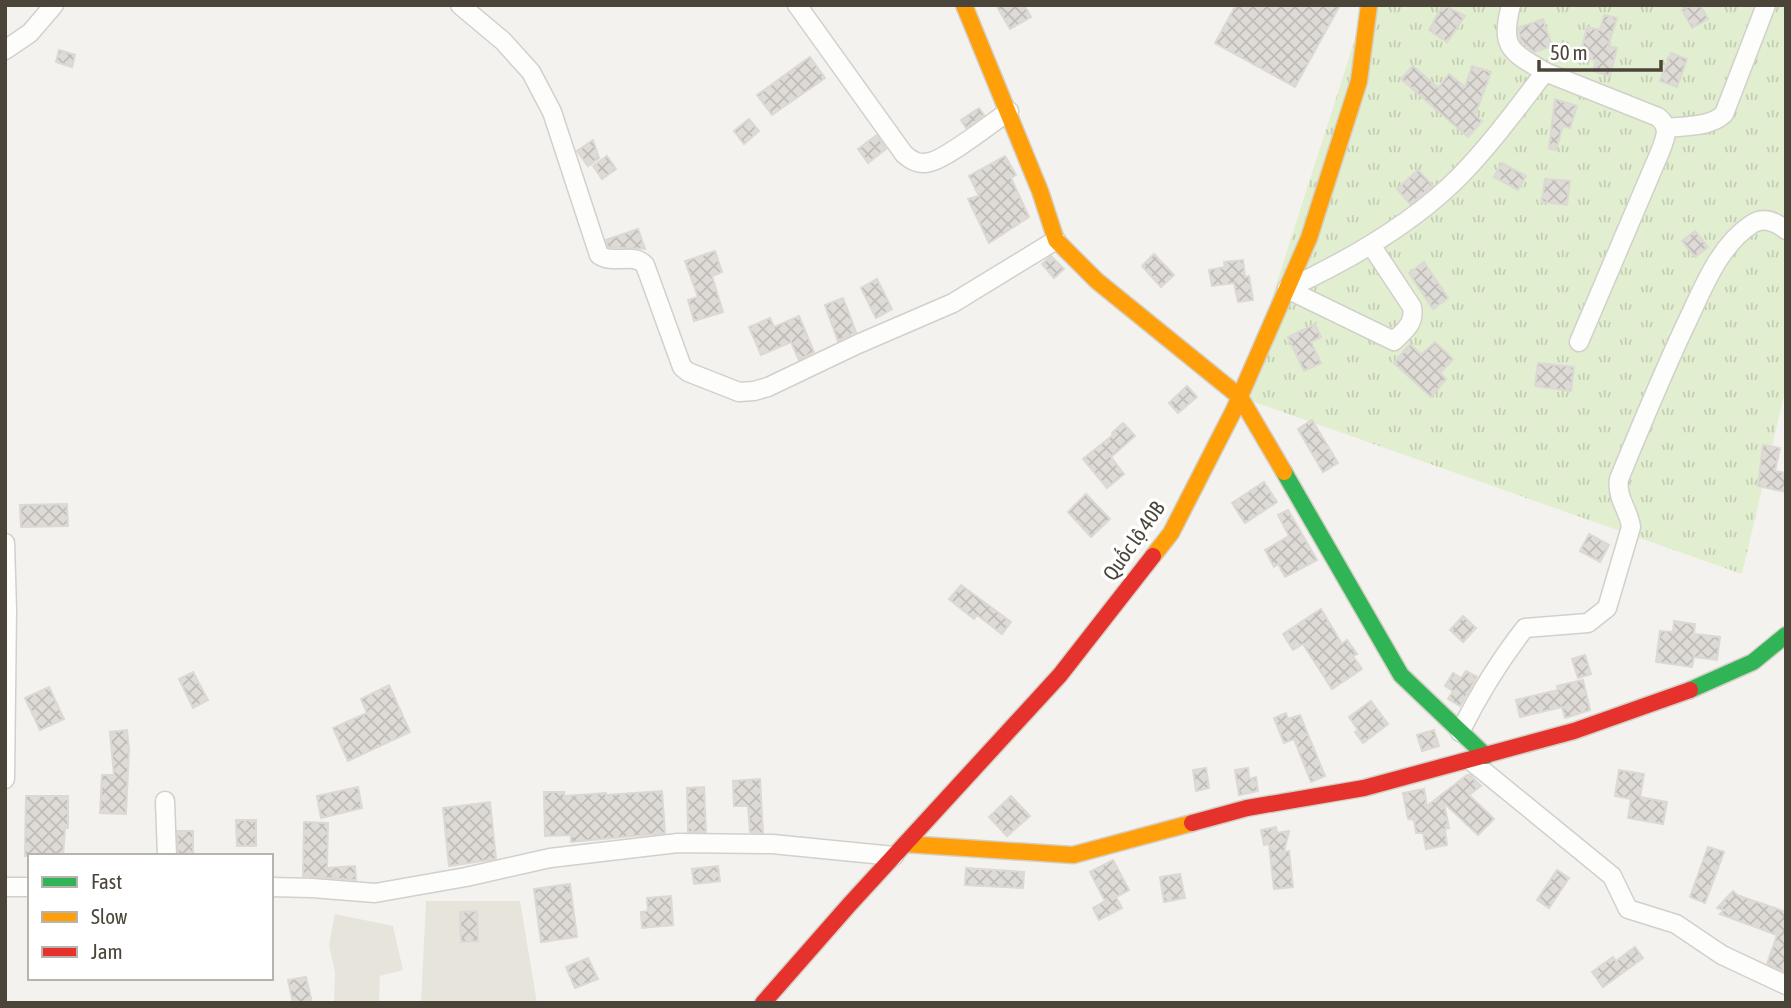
<svg xmlns="http://www.w3.org/2000/svg" width="1791" height="1008" font-family="'Asap Condensed',sans-serif">
	<style>
		.residential { fill: #e7e4dc }
		.grass { fill: url(#grass-tufts) }
		.building { fill: url(#building-cross-hatch); stroke: #dcd9d4; stroke-width: 2 }
		.lines { fill: none; stroke-linecap: round; stroke-linejoin: round }
		.street-casing { stroke: #d2d0cb; stroke-width: 21 }
		.fast-casing { stroke: #d3cfc5; stroke-width: 19 }
		.slow-casing { stroke: #d3cfc5; stroke-width: 19 }
		.jam-casing { stroke: #d3cfc5; stroke-width: 19 }
		.street { stroke: #fdfdfc; stroke-width: 18 }
		.fast { stroke: #30b455; stroke-width: 16 }
		.slow { stroke: #ff9f0a; stroke-width: 16 }
		.jam { stroke: #e5322d; stroke-width: 16 }
		.labels { text-anchor: middle; stroke-width: 7; stroke-linejoin: round; paint-order: stroke }
		.street-label { font-size: 21px; fill: #4b4439; stroke: #fff }
	</style>
	<defs>
		<pattern id="grass-tufts" width="24" height="20" patternUnits="userSpaceOnUse" patternTransform="scale(1.75)"><rect width="24" height="20" fill="#e1eecf"/><path d="M3 7l-1-3M5 7V3M7 7l1-3M15 17l-1-3M17 17v-4M19 17l1-3" fill="none" stroke="#c3cdb2"/></pattern>
		<pattern id="building-cross-hatch" width="8" height="8" patternUnits="userSpaceOnUse" patternTransform="scale(1.75)"><rect width="8" height="8" fill="#dedbd6"/><path d="M0 0l8 8M0 8l8-8" fill="none" stroke="#c0bdb8"/></pattern>
	</defs>
	<rect width="100%" height="100%" fill="#f4f2ee"/>
	<!-- residential -->
	<g class="residential">
		<polygon points="426,901 520,901 537,1003 421,1003"/>
		<polygon points="335,914 393,926 403,970 380,976 379,1003 334,1003 335,972 329,945"/>
	</g>
	<!-- grass -->
	<polygon class="grass" points="1366,5 1786,5 1786,387 1742,574 1240,397"/>
	<!-- building -->
	<g class="building">
		<polygon points="996,5 1024,5 1031,17 1010,29"/>
		<polygon points="1236,5 1340,5 1295,87 1215,43"/>
		<polygon points="1443,5 1465,16 1447,42 1429,30"/>
		<polygon points="1691,5 1700,5 1708,19 1692,28 1682,10"/>
		<polygon points="1604,15 1617,18 1608,46 1617,48 1610,76 1593,71 1596,60 1580,57 1587,27 1600,30"/>
		<polygon points="1543,19 1552,46 1534,52 1521,41 1518,28"/>
		<polygon points="59,50 75,55 72,67 56,62"/>
		<polygon points="1671,53 1687,59 1677,87 1660,81"/>
		<polygon points="810,57 825,78 772,115 757,95"/>
		<polygon points="1413,66 1438,88 1449,74 1465,87 1472,66 1491,72 1475,115 1482,121 1468,137 1401,79"/>
		<polygon points="1555,99 1577,106 1570,128 1563,126 1556,150 1549,149"/>
		<polygon points="979,108 984,115 966,128 961,120"/>
		<polygon points="749,119 759,131 744,144 734,131"/>
		<polygon points="877,135 886,149 868,163 858,149"/>
		<polygon points="593,140 599,158 588,166 577,151"/>
		<polygon points="607,156 616,169 602,179 593,166"/>
		<polygon points="1005,156 1016,175 1011,178 1029,217 989,243 968,199 979,196 969,176"/>
		<polygon points="1502,163 1526,176 1518,190 1494,177"/>
		<polygon points="1418,170 1433,186 1410,204 1397,189"/>
		<polygon points="1545,179 1570,181 1567,205 1542,202"/>
		<polygon points="638,229 645,249 608,247 606,240"/>
		<polygon points="1695,231 1708,247 1695,257 1682,241"/>
		<polygon points="715,251 722,272 712,276 723,312 694,321 688,300 698,297 685,261"/>
		<polygon points="1154,254 1174,275 1161,287 1142,266"/>
		<polygon points="1051,256 1064,269 1054,278 1042,264"/>
		<polygon points="1243,260 1245,277 1249,276 1253,300 1238,302 1234,283 1212,286 1209,270 1225,267 1224,262"/>
		<polygon points="1424,262 1448,298 1433,309 1409,273"/>
		<polygon points="877,279 892,309 876,318 861,288"/>
		<polygon points="843,298 856,332 838,341 825,305"/>
		<polygon points="799,316 814,352 799,360 791,342 761,355 749,327 770,318 774,327"/>
		<polygon points="1315,324 1321,337 1311,342 1321,363 1304,371 1288,337"/>
		<polygon points="1435,342 1453,359 1440,373 1446,379 1431,397 1394,363 1410,344 1421,355"/>
		<polygon points="1538,363 1574,367 1571,391 1535,386"/>
		<polygon points="1187,386 1197,397 1178,413 1169,403"/>
		<polygon points="1312,420 1338,463 1323,472 1298,429"/>
		<polygon points="1123,423 1135,436 1111,457 1124,474 1107,488 1083,459 1113,435 1112,433"/>
		<polygon points="1763,445 1780,448 1775,471 1786,473 1786,492 1758,486"/>
		<polygon points="1264,482 1277,502 1245,523 1232,503"/>
		<polygon points="1086,494 1110,519 1091,537 1068,512"/>
		<polygon points="67,504 68,526 21,527 20,505"/>
		<polygon points="1288,510 1317,560 1285,577 1278,564 1274,567 1265,550 1289,536 1278,515"/>
		<polygon points="1589,534 1609,545 1600,562 1580,551"/>
		<polygon points="961,585 1011,622 1002,634 977,615 974,619 949,599"/>
		<polygon points="1321,609 1342,644 1347,640 1357,654 1353,656 1362,669 1332,689 1303,644 1293,650 1283,634"/>
		<polygon points="1463,616 1476,628 1463,642 1450,630"/>
		<polygon points="1674,621 1695,624 1694,634 1720,637 1717,660 1694,657 1692,667 1656,662 1660,631 1673,632"/>
		<polygon points="1585,655 1591,674 1578,678 1572,659"/>
		<polygon points="1466,671 1477,677 1460,706 1448,699 1453,691 1445,686 1453,673 1461,678"/>
		<polygon points="193,672 208,700 193,708 179,679"/>
		<polygon points="1583,680 1590,710 1565,718 1562,707 1520,717 1516,700 1558,690 1557,686"/>
		<polygon points="389,685 410,732 348,761 333,728 367,713 361,699"/>
		<polygon points="49,687 64,719 40,730 25,698"/>
		<polygon points="1371,701 1388,724 1363,743 1355,732 1358,730 1349,717"/>
		<polygon points="1286,713 1288,719 1300,715 1325,776 1311,782 1294,739 1284,743 1274,718"/>
		<polygon points="127,730 129,749 126,814 100,813 102,775 114,775 110,732"/>
		<polygon points="1434,730 1439,746 1422,751 1417,735"/>
		<polygon points="1206,768 1209,788 1196,791 1193,770"/>
		<polygon points="1248,768 1249,779 1256,777 1258,791 1239,795 1235,770"/>
		<polygon points="1619,770 1644,774 1640,797 1667,802 1663,824 1628,818 1631,799 1615,796"/>
		<polygon points="1467,775 1470,775 1481,786 1469,795 1494,819 1478,835 1444,803 1449,828 1445,829 1447,845 1426,849 1423,833 1416,833 1414,820 1408,819 1403,793 1424,789 1427,806"/>
		<polygon points="760,779 763,833 750,832 748,806 734,806 733,781"/>
		<polygon points="358,787 362,808 321,818 317,796"/>
		<polygon points="704,787 706,832 688,832 687,788"/>
		<polygon points="662,791 665,833 571,842 571,835 545,836 544,792 564,792 564,796 606,793 606,795"/>
		<polygon points="26,796 68,796 68,828 65,828 63,856 25,856"/>
		<polygon points="1011,796 1030,816 1007,836 989,817"/>
		<polygon points="490,802 496,859 449,866 443,808"/>
		<polygon points="236,820 256,820 256,846 237,846"/>
		<polygon points="304,822 328,823 327,868 355,866 356,880 303,876"/>
		<polygon points="1276,827 1277,833 1289,831 1284,852 1289,851 1293,887 1274,889 1269,844 1264,845 1261,830"/>
		<polygon points="177,831 193,831 193,856 178,856"/>
		<polygon points="1708,847 1724,852 1705,903 1690,897"/>
		<polygon points="1113,860 1129,890 1116,897 1122,908 1099,920 1093,908 1105,901 1090,872"/>
		<polygon points="718,866 720,881 694,884 692,869"/>
		<polygon points="966,868 1024,872 1023,888 965,885"/>
		<polygon points="1557,870 1569,878 1549,908 1537,900"/>
		<polygon points="1180,874 1185,898 1164,902 1160,877"/>
		<polygon points="570,884 577,937 541,942 534,889"/>
		<polygon points="1733,891 1737,895 1786,912 1786,972 1767,964 1777,935 1720,914 1724,910 1717,908"/>
		<polygon points="671,896 673,925 642,928 641,912 648,911 647,898"/>
		<polygon points="477,911 478,941 461,942 460,912"/>
		<polygon points="1635,947 1643,958 1603,987 1592,972 1613,957 1616,961"/>
		<polygon points="588,958 598,979 575,988 566,967"/>
		<polygon points="306,977 312,1003 293,1003 288,980"/>
	</g>
	<g class="lines">
		<!-- street casing -->
		<g class="street-casing">
			<g id="street">
				<path d="M460,5L503,41L531,72L552,112L599,255C613,265 633,252 645,265L682,367L688,372L739,392L754,391L768,387L858,344L953,303L1056,240"/>
				<path d="M797,5L904,154C912,161 919,165 930,162C946,159 992,123 1009,111"/>
				<path d="M1511,5C1500,48 1510,51 1545,72L1658,117C1671,127 1665,139 1660,152L1579,342"/>
				<polyline points="5,50 30,33 54,5"/>
				<path d="M1667,128C1686,126 1710,127 1724,114L1766,5"/>
				<path d="M1287,289C1349,260 1413,224 1461,175C1492,143 1518,107 1545,72"/>
				<path d="M1287,289L1394,341C1405,330 1415,324 1412,307L1371,245"/>
				<polyline points="5,543 7,609 5,779"/>
				<path d="M1460,732C1479,694 1499,661 1525,628L1588,623L1607,608L1631,527C1629,510 1616,498 1619,479C1640,428 1661,377 1685,326C1702,291 1718,246 1752,224C1764,216 1776,222 1786,230"/>
				<polyline points="1470,760 1612,876 1628,909 1676,924 1722,955 1786,985"/>
				<polyline points="165,801 167,856"/>
				<polyline points="5,887 30,887"/>
				<polyline points="271,887 312,888 375,893 466,877 550,858 678,843 772,844 894,856"/>
			</g>
		</g>
		<!-- fast casing -->
		<g class="fast-casing">
			<g id="fast">
				<polyline points="1284,472 1401,675 1486,756"/>
				<polyline points="1690,690 1753,662 1786,635"/>
			</g>
		</g>
		<!-- slow casing -->
		<g class="slow-casing">
			<g id="slow">
				<polyline points="964,5 1040,191 1056,240 1097,281 1240,397 1284,472"/>
				<polyline points="1153,556 1171,533 1234,410 1309,238 1359,81 1369,5"/>
				<polyline points="905,844 1073,855 1192,823"/>
			</g>
		</g>
		<!-- jam casing -->
		<g class="jam-casing">
			<g id="jam">
				<polyline points="1192,823 1247,808 1364,788 1574,731 1690,690"/>
				<polyline points="763,1003 849,905 1060,675 1153,556"/>
			</g>
		</g>
		<!-- street -->
		<use href="#street" class="street"/>
		<!-- fast -->
		<use href="#fast" class="fast"/>
		<!-- slow -->
		<use href="#slow" class="slow"/>
		<!-- jam -->
		<use href="#jam" class="jam"/>
	</g>
	<g class="labels">
		<!-- street labels -->
		<g class="street-label">
			<text transform="translate(1134 541) rotate(-55)" y="7">Quốc lộ 40B</text>
		</g>
	</g>
	<!-- border -->
	<rect width="1791" height="1008" fill="none" stroke="#4b4439" stroke-width="14"/>
	<!-- legend -->
	<rect x="28" y="854" width="245" height="126" fill="#ffffff" stroke="#b7b4b0" stroke-width="2"/>
	<rect x="42" y="877" width="35" height="10" fill="#30b455" stroke="#b7b4b0" stroke-width="2"/>
	<text x="91" y="889" font-size="21" fill="#4b4439">Fast</text>
	<rect x="42" y="912" width="35" height="10" fill="#ff9f0a" stroke="#b7b4b0" stroke-width="2"/>
	<text x="91" y="924" font-size="21" fill="#4b4439">Slow</text>
	<rect x="42" y="947" width="35" height="10" fill="#e5322d" stroke="#b7b4b0" stroke-width="2"/>
	<text x="91" y="959" font-size="21" fill="#4b4439">Jam</text>
	<!-- scale -->
	<path d="M1539 60v10h122v-10" fill="none" stroke="#4b4439" stroke-width="3.5"/>
	<text x="1550" y="60" font-size="21" fill="#4b4439" stroke="#ffffff" stroke-width="5" paint-order="stroke">50 m</text>
</svg>
